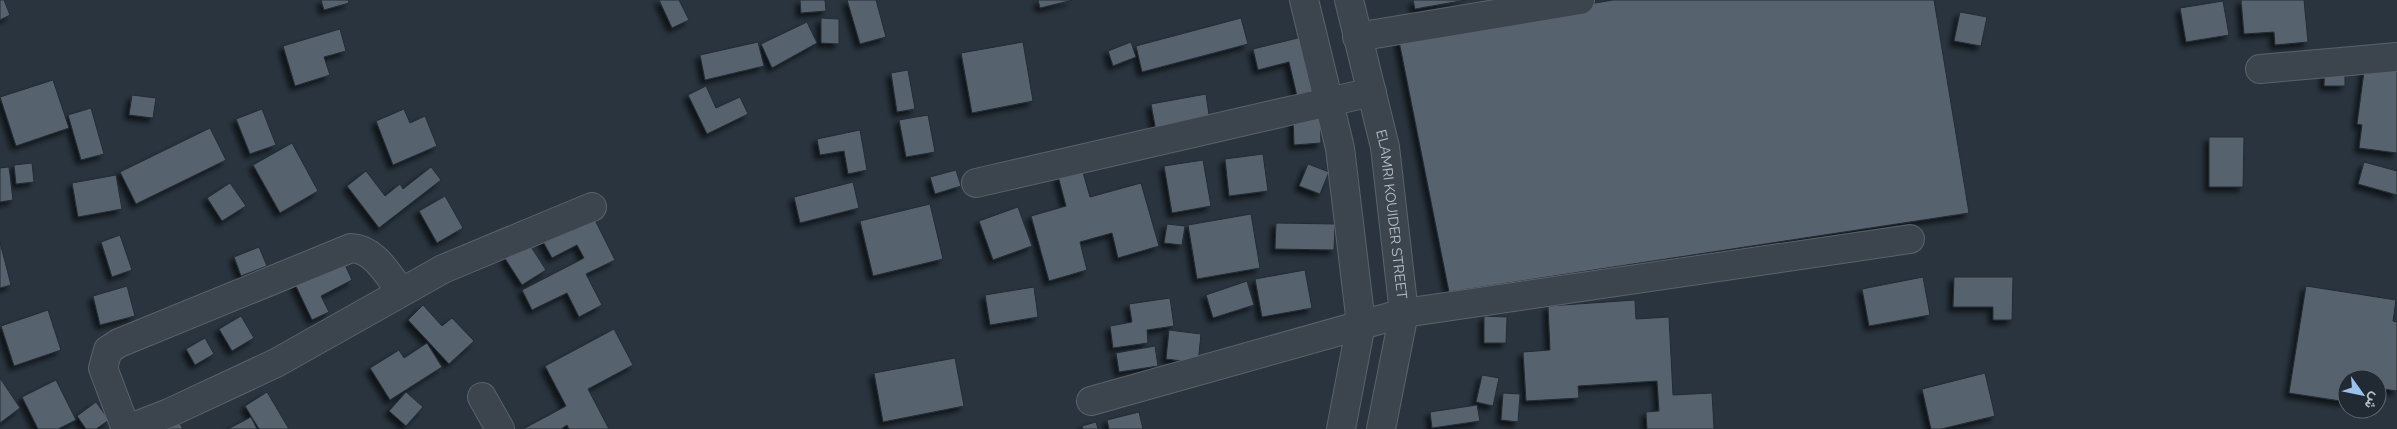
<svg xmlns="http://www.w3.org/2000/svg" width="2397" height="429" font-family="Raleway,Vazirmatn,sans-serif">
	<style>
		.building { fill: #57626d; stroke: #232c35; filter: url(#shadow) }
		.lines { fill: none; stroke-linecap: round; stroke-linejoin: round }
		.minor-casing { stroke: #5a636c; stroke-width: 30 }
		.minor { stroke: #3c454e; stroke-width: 28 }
		.labels { text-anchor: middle; stroke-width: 4; stroke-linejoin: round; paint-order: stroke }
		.street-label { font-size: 14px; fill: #b9c0c9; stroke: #212a33 }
	</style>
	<defs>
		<filter id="shadow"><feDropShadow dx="-4.5" dy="4.5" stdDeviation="2.5" flood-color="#0009"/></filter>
	</defs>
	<rect width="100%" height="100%" fill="#29343e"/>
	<!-- building -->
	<g class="building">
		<polygon points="0,0 4,0 10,15 0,20"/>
		<polygon points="321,0 348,0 349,3 324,10"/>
		<polygon points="659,0 679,0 689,20 672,28"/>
		<polygon points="800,0 825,0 826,11 801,13"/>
		<polygon points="847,0 876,0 886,37 860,44"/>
		<polygon points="1038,0 1073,0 1040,8"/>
		<polygon points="1413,0 1466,0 1415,9"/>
		<polygon points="1613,0 1934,0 1969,213 1449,292 1398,36"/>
		<polygon points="2241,0 2304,0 2308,42 2275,45 2274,32 2244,34"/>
		<polygon points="2223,1 2229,35 2186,42 2180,8"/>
		<polygon points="1960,12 1987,17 1981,46 1954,41"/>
		<polygon points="821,18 839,19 839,44 821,43"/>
		<polygon points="1241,18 1248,44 1142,72 1136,46"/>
		<polygon points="807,22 817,43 772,68 761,44"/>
		<polygon points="340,29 346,51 324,57 330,75 295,86 283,46"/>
		<polygon points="1310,35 1324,89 1297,96 1289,62 1258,70 1253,49"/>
		<polygon points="758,42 764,66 705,80 700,55"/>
		<polygon points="1023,42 1033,101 972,113 961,53"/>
		<polygon points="1131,42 1136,57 1113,66 1108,51"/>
		<polygon points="2325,64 2345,64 2345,86 2324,86"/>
		<polygon points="2365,64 2397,67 2397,153 2359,148 2362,125 2357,124"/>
		<polygon points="908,70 915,109 897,112 891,73"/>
		<polygon points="53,80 69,128 16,146 0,97"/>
		<polygon points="706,86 716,108 740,97 748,114 707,134 688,95"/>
		<polygon points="1206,94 1210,122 1156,131 1151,104"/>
		<polygon points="132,95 156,98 153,118 129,115"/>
		<polygon points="91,108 104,154 81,160 68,115"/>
		<polygon points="262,109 276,145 250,154 236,119"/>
		<polygon points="404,109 410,123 425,116 437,146 393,165 376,121"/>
		<polygon points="1320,114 1321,143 1294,145 1293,116"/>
		<polygon points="928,115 935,152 906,157 899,120"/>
		<polygon points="210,128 226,160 136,204 120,172"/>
		<polygon points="860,130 867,170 848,174 844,151 820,155 817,139"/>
		<polygon points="2209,137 2244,137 2243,187 2209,187"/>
		<polygon points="292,143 318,191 280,213 253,165"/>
		<polygon points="1263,154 1268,191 1229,196 1225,159"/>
		<polygon points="1203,160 1211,206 1172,213 1164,166"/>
		<polygon points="2364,162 2397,171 2397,195 2358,184"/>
		<polygon points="32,163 34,182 16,184 14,165"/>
		<polygon points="1308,164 1329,172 1320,194 1299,186"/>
		<polygon points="9,167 13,200 0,202 0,168"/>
		<polygon points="431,167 441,180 379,228 347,186 366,171 385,196 400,184 403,189"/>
		<polygon points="1082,169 1090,197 1141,183 1159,246 1118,258 1112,233 1080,242 1087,270 1049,281 1031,216 1066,206 1058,176"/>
		<polygon points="956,170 961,186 935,194 930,177"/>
		<polygon points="116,175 122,209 78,217 72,183"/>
		<polygon points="853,182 859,208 800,223 794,197"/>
		<polygon points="230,183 246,206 222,221 207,198"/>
		<polygon points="445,196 463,228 437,243 419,211"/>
		<polygon points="930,204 943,259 873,276 860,221"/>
		<polygon points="1018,207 1032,246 993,260 979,221"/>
		<polygon points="591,212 615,260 586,274 602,305 579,317 567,293 532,310 522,290 584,258 577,245 552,258 541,238"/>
		<polygon points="1251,214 1260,268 1197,279 1188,225"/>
		<polygon points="1276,223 1335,224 1334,250 1275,249"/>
		<polygon points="1167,224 1185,226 1182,245 1164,243"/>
		<polygon points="120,235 132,270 112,277 101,242"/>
		<polygon points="0,242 11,285 0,288"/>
		<polygon points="528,242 546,270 522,285 504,257"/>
		<polygon points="259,247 267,266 241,276 234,257"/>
		<polygon points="341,256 352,280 321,296 329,312 312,320 293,280"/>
		<polygon points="1305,270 1312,308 1262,317 1255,279"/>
		<polygon points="1923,277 1930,315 1869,326 1862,289"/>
		<polygon points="1954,277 2013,277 2012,320 1993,320 1993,307 1953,307"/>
		<polygon points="1247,281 1254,305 1213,318 1206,295"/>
		<polygon points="127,286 135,316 100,325 93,296"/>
		<polygon points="2306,286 2396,300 2393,321 2397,322 2397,391 2377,388 2377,379 2347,379 2347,402 2289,393"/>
		<polygon points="1034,287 1038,317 990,325 985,295"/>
		<polygon points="1170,298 1174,326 1147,330 1148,343 1113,348 1110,326 1132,322 1129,304"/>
		<polygon points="1635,300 1636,319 1669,317 1673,395 1712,393 1714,429 1647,429 1646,412 1659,411 1657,381 1578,386 1579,398 1526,401 1523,352 1550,350 1548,306"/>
		<polygon points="423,305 442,326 452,318 474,341 449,364 408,320"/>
		<polygon points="48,310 61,350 14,366 1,326"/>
		<polygon points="241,316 254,338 232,351 219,329"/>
		<polygon points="1484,316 1507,317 1506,343 1484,343"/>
		<polygon points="614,329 633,365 588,389 609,429 569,429 567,425 561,429 523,429 566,406 545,366"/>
		<polygon points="1169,330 1201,334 1198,363 1166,359"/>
		<polygon points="205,338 214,354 195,365 186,349"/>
		<polygon points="427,343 442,367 390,400 370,368 399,350 404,358"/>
		<polygon points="1155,346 1158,366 1119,372 1116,353"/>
		<polygon points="955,358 964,406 883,422 874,373"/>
		<polygon points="1985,373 1995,416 1941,429 1931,429 1922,389"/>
		<polygon points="1482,375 1499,378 1493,406 1476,402"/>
		<polygon points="0,378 20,408 0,423"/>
		<polygon points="56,380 76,420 58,429 38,429 22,397"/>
		<polygon points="267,392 289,429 259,429 245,406"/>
		<polygon points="406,392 423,407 406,426 389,411"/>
		<polygon points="1503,393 1520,394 1518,422 1501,420"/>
		<polygon points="96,402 109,420 96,429 86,429 77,416"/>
		<polygon points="1477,405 1480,421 1432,428 1430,412"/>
		<polygon points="1139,412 1143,429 1109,429 1107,420"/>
		<polygon points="251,417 257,429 228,429"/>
		<polygon points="179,422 183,429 165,429"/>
		<polygon points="1096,422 1098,429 1083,429 1082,426"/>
	</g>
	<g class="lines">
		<!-- minor casing -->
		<g class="minor-casing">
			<g id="minor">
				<polyline points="1304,0 1340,148 1361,324 1341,429"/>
				<path id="s1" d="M1349,0L1385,147L1404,313L1381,429"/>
				<polyline points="1357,37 1580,0"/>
				<polyline points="2260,69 2397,57"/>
				<polyline points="976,183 1372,92"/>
				<polyline points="482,397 500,429"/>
				<polyline points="1091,401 1404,313 1910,239"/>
				<path d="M126,429L103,368L108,350L119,343L351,248C375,249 388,275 401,292"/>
				<polyline points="128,429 169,413 276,363 443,269 592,207"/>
			</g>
		</g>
		<!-- minor -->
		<use href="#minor" class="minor"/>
	</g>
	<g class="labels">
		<!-- street labels -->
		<g class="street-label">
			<text dy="5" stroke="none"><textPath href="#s1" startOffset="219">ELAMRI KOUIDER STREET</textPath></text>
		</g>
	</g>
	<!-- north arrow -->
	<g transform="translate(2362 394) rotate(123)"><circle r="24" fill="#212a33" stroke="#5e666f"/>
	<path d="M0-4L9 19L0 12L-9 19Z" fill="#9ac2ec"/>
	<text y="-8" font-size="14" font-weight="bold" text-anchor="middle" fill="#b9c0c9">ش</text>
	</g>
</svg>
